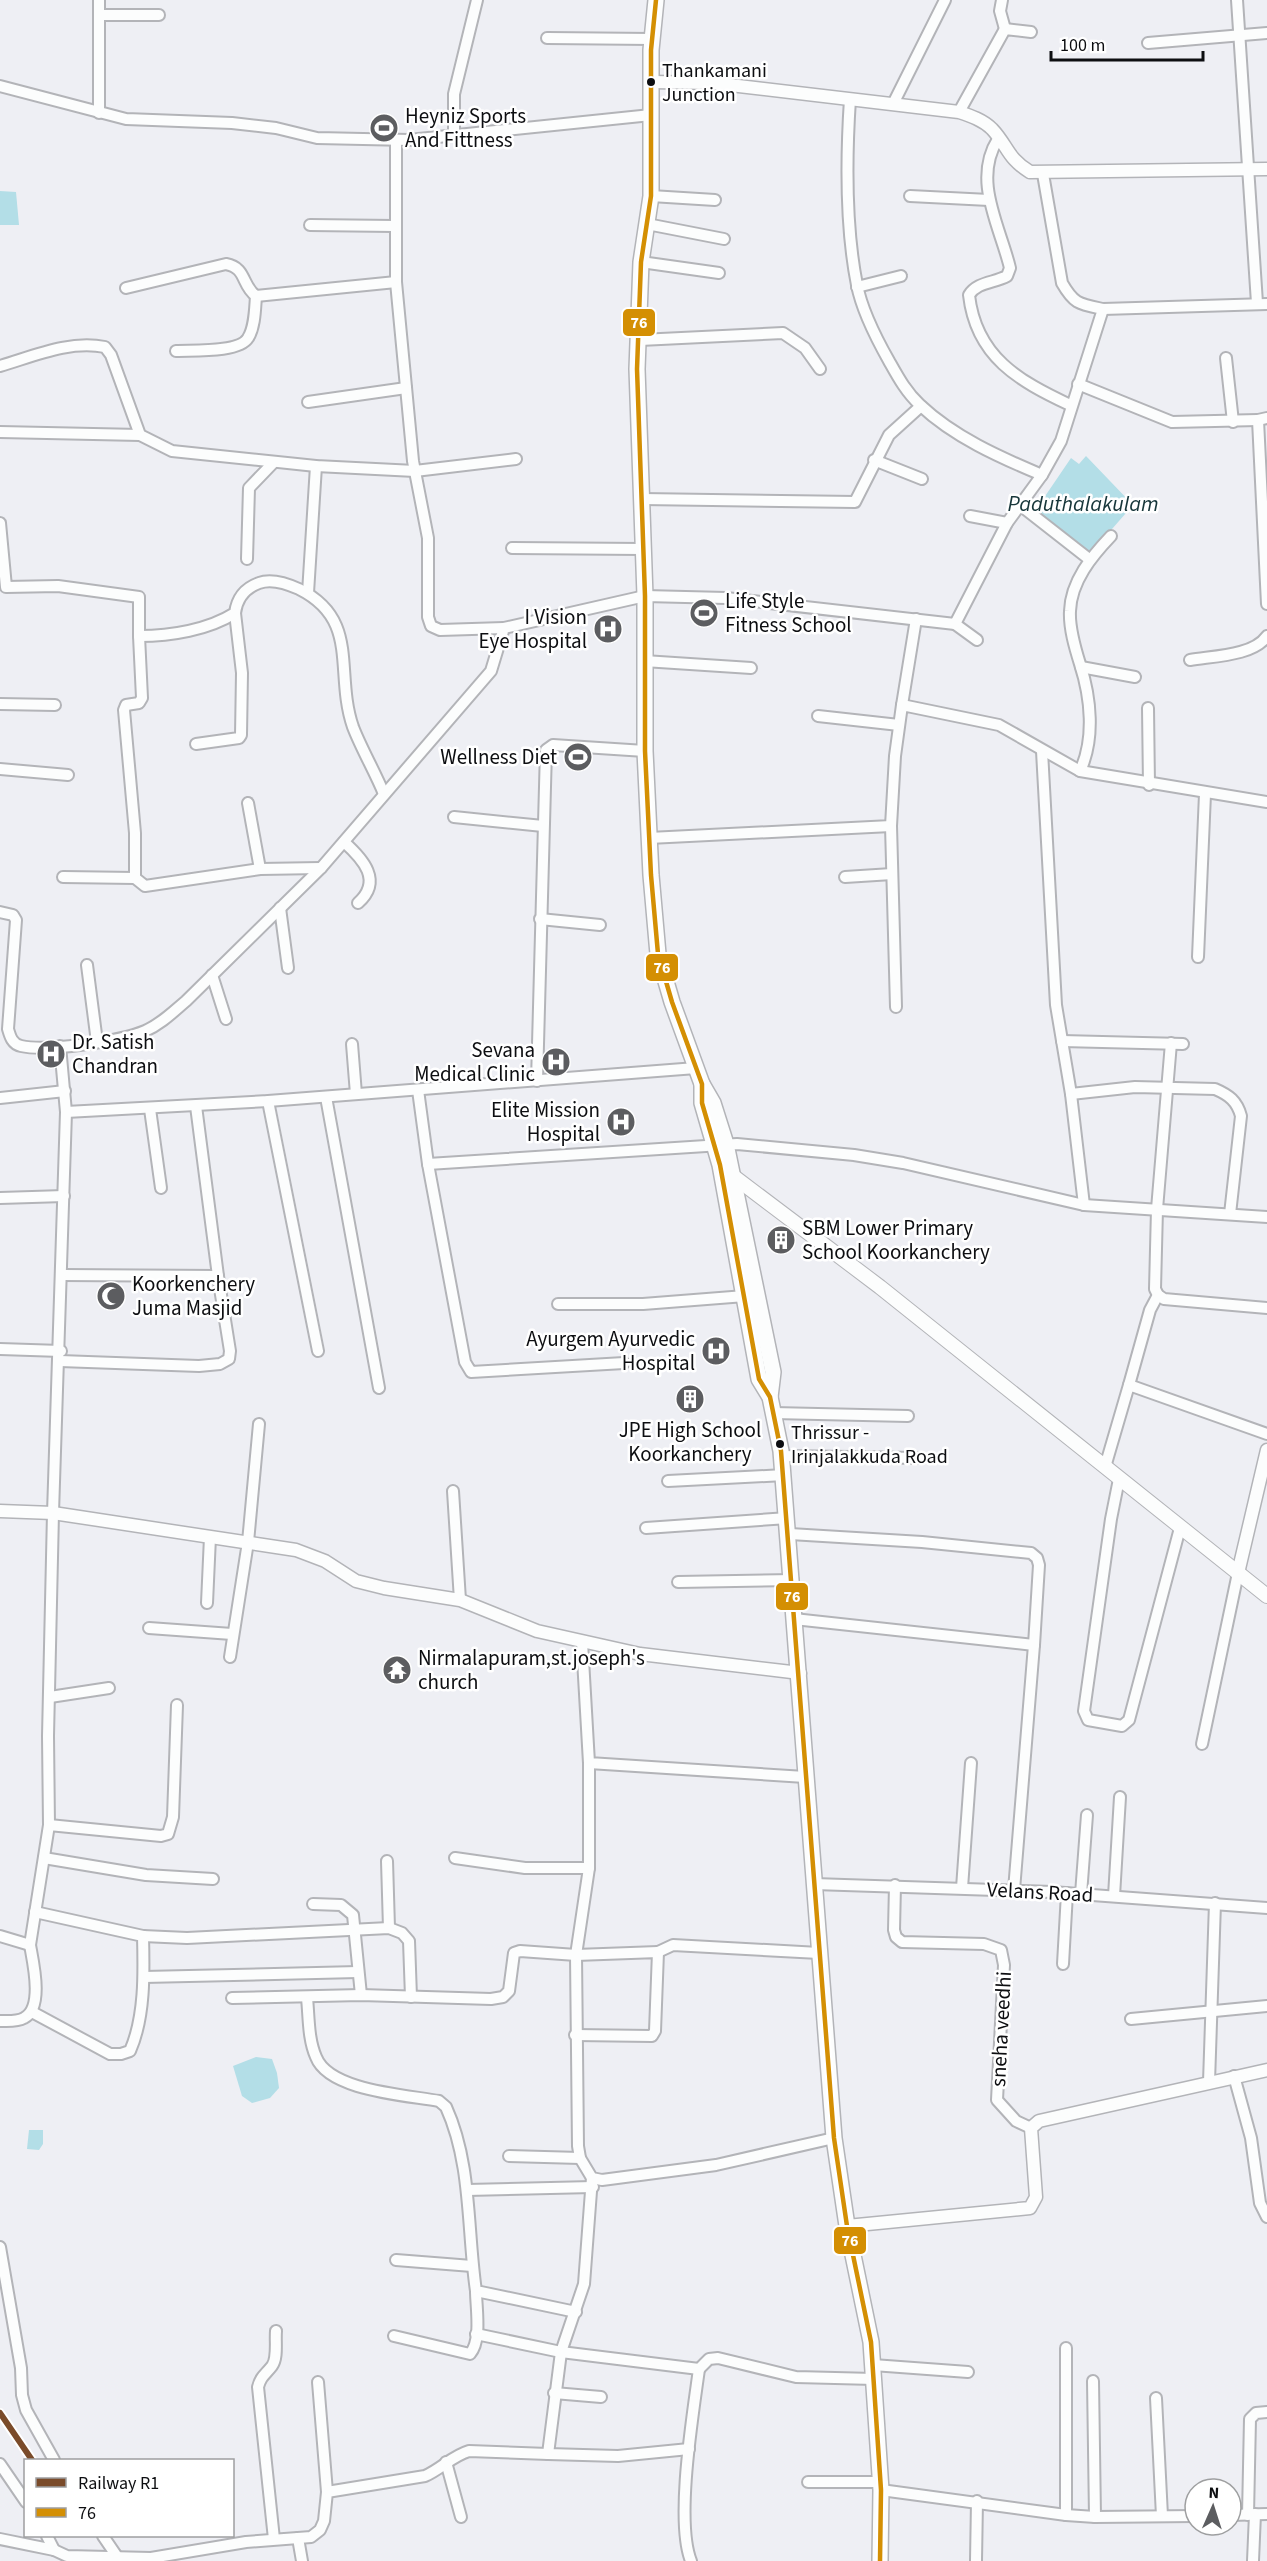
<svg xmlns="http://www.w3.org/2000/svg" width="1267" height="2561" font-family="'Source Sans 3',sans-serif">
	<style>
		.water { fill: #b3dee7 }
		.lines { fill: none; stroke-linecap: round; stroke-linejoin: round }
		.minor-casing { stroke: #b3b4b8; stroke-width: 14 }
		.tertiary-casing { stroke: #b3b4b8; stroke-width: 15 }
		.secondary-casing { stroke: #b3b4b8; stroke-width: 16 }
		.primary-casing { stroke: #b3b4b8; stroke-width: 18 }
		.minor { stroke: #fcfdfd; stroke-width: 10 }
		.tertiary { stroke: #fcfdfd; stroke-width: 12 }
		.secondary { stroke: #fcfdfd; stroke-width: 14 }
		.primary { stroke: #fcfdfd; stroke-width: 15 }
		.bus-1-casing { stroke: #fff; stroke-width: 9 }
		.bus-1 { stroke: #d48f03; stroke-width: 4.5 }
		.rail-1-casing { stroke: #fff; stroke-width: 10 }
		.rail-1 { stroke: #7a4b2a; stroke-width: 6 }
		.bus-dot { fill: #0d0e11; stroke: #fff; stroke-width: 2 }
		.labels { text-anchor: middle; stroke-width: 5; stroke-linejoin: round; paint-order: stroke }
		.bus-label { font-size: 20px; fill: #0d0e11; stroke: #fff; text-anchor: start }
		.poi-label { font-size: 21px; fill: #0d0e11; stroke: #fff; text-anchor: start }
		.street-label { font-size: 21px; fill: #0d0e11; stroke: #fff }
		.water-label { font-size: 22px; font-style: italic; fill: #17363a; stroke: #fff }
		.line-badge { stroke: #fff; stroke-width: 2 }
		.badge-label { font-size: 16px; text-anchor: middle; font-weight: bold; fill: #fff }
	</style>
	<rect width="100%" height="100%" fill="#eeeff4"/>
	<!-- water -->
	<g class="water">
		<polygon points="0,191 16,192 19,225 0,225"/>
		<polygon points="1086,456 1133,505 1091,553 1035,511 1071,458 1079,464"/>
		<polygon points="256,2057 272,2059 277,2073 279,2088 270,2098 252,2103 242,2096 233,2066"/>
		<polygon points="29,2130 43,2130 43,2144 39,2150 27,2149"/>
	</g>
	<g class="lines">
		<!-- minor casing -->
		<g class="minor-casing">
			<g id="minor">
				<polyline points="1002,0 1000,11 1005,29"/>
				<polyline points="1237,0 1257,303"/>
				<polyline points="99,15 159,15"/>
				<polyline points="547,38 652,39"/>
				<polyline points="1148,43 1267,33"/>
				<polyline points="0,86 126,119 232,123 276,128 317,138 409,140 651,115"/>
				<path d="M850,99C846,160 845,225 857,285C862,311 876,338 889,361C898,377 906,392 920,405C954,437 999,457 1042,475L1061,441L1103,309C1079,304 1074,304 1062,283L1043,174"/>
				<polyline points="894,102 945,0"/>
				<polyline points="959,112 1005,29 1031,32"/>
				<polyline points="99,113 99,0"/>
				<polyline points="454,135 454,94 477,0"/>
				<path d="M998,139C972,180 1000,226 1010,268L1007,276C994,283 977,282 969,295C976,357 1019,381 1070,405"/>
				<polyline points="396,140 396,282 413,461 428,538 428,617 431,626 440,630 504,628"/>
				<polyline points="651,196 715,200"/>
				<polyline points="910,196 989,200"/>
				<polyline points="647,224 724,239"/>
				<polyline points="310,225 394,226"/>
				<polyline points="641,262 719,273"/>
				<polyline points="857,287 901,276"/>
				<path d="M126,288L226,264C247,268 241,285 256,296L396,282"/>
				<polyline points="1103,309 1267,304"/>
				<polyline points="640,340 783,333 805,348 820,369"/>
				<path d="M176,351C192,350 239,353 248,338C255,327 255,309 256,296"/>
				<polyline points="1226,358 1233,422"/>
				<path d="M0,366C34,356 69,340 105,347L111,355L140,435L172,451L316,466L415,471L516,459"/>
				<polyline points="1078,384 1172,422 1258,420"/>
				<polyline points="308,402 406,388"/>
				<polyline points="1267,418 1258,420 1267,604"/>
				<polyline points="0,432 140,435"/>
				<polyline points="874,460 922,479"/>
				<polyline points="642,499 855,502 889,435 921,406"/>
				<polyline points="1020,505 1089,559"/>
				<polyline points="970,516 1007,523"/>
				<path d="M0,523L6,587L58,586L139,597V636C171,636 208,630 235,613C237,598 245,588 259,583C272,578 288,584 299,589C361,620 334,672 353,727C361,748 375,772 384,794"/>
				<polyline points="512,548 643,549"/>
				<polyline points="247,559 249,488 274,462"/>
				<polyline points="308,593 316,466"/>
				<polyline points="955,624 977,640"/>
				<path d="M1190,660C1213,656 1253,656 1267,636"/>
				<polyline points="644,661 751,668"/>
				<polyline points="1081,667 1135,677"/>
				<polyline points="0,704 55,705"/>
				<polyline points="902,705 916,619"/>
				<polyline points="1148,708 1149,785"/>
				<polyline points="818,716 899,725"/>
				<polyline points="196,744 239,738 241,735 242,673 235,613"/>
				<polyline points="1042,751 1056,1005 1071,1094 1084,1205"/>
				<polyline points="0,769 68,775"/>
				<path d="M1080,771C1095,739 1091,698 1080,664C1075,648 1069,628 1070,611C1071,581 1092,556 1111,536"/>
				<polyline points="248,803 260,869"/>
				<polyline points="454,817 543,826"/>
				<polyline points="891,826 896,1007"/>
				<polyline points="649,838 891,826 895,756 902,705 999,725 1080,771 1267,802"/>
				<path d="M344,842C363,859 383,881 358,903"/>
				<polyline points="63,877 135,878 135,833 124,710 126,705 139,703 142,698 139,636"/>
				<polyline points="845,877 892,874"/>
				<polyline points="135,878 145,886 260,869 321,868"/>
				<polyline points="280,908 288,968"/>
				<path d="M0,912L13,915L16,920L8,1029C10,1036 12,1044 21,1046C47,1052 121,1041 145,1031C161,1024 173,1012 186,1001L321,868L491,671L504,628L645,596L726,598L955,624L1007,523L1042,475"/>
				<polyline points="540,919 600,925"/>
				<polyline points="1198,957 1205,794"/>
				<polyline points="87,965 97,1042"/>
				<polyline points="212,975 226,1019"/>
				<polyline points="1062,1041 1183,1044"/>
				<polyline points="1171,1043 1157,1209 1155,1289 1158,1295 1164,1299 1267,1308"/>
				<polyline points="352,1044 356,1094"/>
				<polyline points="60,1046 66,1112 268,1101 696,1068"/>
				<polyline points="537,1081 546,750 553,745 645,751"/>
				<polyline points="418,1090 428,1164 737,1144 854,1155 903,1163 1084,1205 1267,1217"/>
				<path d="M1071,1094L1135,1087L1215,1089C1229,1095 1237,1101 1241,1116L1230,1214"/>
				<polyline points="326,1097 379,1388"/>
				<polyline points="0,1098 65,1091"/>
				<polyline points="268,1101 318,1351"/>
				<polyline points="196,1106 218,1276"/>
				<polyline points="150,1109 161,1188"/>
				<polyline points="428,1164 465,1362 471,1372 624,1363"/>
				<polyline points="0,1198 64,1196"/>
				<polyline points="558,1304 643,1304 745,1296"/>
				<polyline points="0,1349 61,1351"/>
				<polyline points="60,1361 199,1366 220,1364 229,1359 230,1351 218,1276 63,1275"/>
				<polyline points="1129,1385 1150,1310 1158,1295"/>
				<polyline points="773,1413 908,1416"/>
				<polyline points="782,1456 920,1458"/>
				<polyline points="1105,1467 1129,1385 1267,1434"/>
				<polyline points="1119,1479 1111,1519 1084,1711 1088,1720 1122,1726 1129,1720 1180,1528"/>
				<polyline points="668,1481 784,1475"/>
				<polyline points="453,1491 460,1600"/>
				<polyline points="646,1528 788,1518"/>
				<polyline points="790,1534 922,1542 1031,1553 1037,1558 1039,1565 1034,1645"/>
				<polyline points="678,1582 793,1580"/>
				<polyline points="207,1603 210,1537"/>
				<polyline points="794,1619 1034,1645 1014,1890"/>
				<polyline points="149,1628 232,1634"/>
				<polyline points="582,1642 589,1763 805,1777"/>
				<polyline points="230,1657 248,1542 259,1424"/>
				<polyline points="50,1697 109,1688"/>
				<polyline points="1202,1744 1238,1573"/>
				<polyline points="589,1763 589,1868 576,1955 578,2146 580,2158 592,2178 602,2180 716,2165 834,2138"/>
				<polyline points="49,1825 161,1836 168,1834 173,1817 177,1705"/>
				<polyline points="44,1858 146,1875 213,1879"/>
				<polyline points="455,1858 525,1868 589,1868"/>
				<polyline points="387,1861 389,1928"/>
				<polyline points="814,1884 1052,1892 1267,1908"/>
				<polyline points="895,1885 894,1930 896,1937 902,1942 984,1944 1001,1950 1004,1965 997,2100 1016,2121 1031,2128"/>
				<polyline points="962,1888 971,1763"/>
				<polyline points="1081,1894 1087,1815"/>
				<polyline points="1114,1896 1120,1797"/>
				<polyline points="313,1904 341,1905 353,1915 361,1995"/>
				<polyline points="0,1936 30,1945 49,1825 48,1736 53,1513 66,1112"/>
				<polyline points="143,1936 187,1938 389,1928 402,1933 409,1941 411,1997"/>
				<polyline points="658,1952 673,1945 819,1953"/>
				<polyline points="1063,1964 1067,1893"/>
				<polyline points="144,1977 358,1972"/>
				<polyline points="232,1998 361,1995 491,1999 503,1997 509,1991 514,1953 520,1951 576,1955 658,1952 655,2031 652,2036 575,2035"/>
				<path d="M307,1998C309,2017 308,2039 316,2057C329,2091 407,2095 439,2101L446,2107C472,2164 467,2230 476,2291L576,2312"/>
				<path d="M32,2012L110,2054H121L130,2051C145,2017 144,1973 143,1936L35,1912"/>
				<polyline points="1131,2019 1267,2006"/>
				<path d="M0,2021C8,2021 17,2022 24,2018C44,2008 33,1962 30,1945"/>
				<polyline points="1234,2076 1251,2138 1260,2203 1267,2217"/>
				<polyline points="1209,2082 1215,1903"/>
				<polyline points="509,2156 580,2158"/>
				<polyline points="592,2178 584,2284 561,2352 548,2454 618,2456 689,2449"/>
				<polyline points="467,2190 593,2187"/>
				<polyline points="0,2247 21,2368 22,2395 26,2410 54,2460"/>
				<polyline points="396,2260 472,2266"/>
				<polyline points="476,2334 561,2352 699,2369 709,2359 718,2358 796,2377 874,2379"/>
				<path d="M394,2336L470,2354C482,2340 476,2308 476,2291"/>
				<polyline points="1066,2348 1066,2515"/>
				<polyline points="873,2365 968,2372"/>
				<polyline points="1093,2381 1095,2517"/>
				<polyline points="318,2382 327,2492"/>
				<polyline points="554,2393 601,2397"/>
				<polyline points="1156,2398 1162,2516"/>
				<polyline points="446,2462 461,2517"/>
				<polyline points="0,2464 26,2502"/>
				<polyline points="808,2482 880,2482"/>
				<polyline points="881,2490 1066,2515 1095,2517 1195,2516"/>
				<polyline points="1231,2515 1267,2514"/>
				<polyline points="1248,2515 1250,2419 1256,2413 1267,2412"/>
				<polyline points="47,2536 54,2550"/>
				<polyline points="103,2536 118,2558"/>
				<polyline points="298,2538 302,2561"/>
				<path d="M0,2539L54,2550L67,2556L151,2558L246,2542L311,2537L320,2530L324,2521L327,2492L425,2476C441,2469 452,2456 469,2451L548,2454"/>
				<path d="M274,2539L258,2387C261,2376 265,2375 272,2366C278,2358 275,2341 276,2331"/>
				<path d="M691,2561C675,2521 693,2414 699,2369"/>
				<polyline points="976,2561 977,2501"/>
				<polyline points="1253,2561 1255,2514"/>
			</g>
		</g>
		<!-- tertiary casing -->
		<g class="tertiary-casing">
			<g id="tertiary">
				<path d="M652,82L713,83L959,112C971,116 983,120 992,129C1008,146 1007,158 1030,172L1267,169"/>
				<polyline points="0,1511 53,1513 296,1550 325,1561 356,1581 384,1588 460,1600 537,1631 640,1654 800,1673"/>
				<polyline points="1238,1573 1267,1450"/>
				<polyline points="847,2226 1030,2208 1036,2197 1031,2128 1039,2121 1267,2070"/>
			</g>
		</g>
		<!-- secondary casing -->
		<g class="secondary-casing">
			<polyline id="secondary" points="733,1176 880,1287 1267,1596"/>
		</g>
		<!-- primary casing -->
		<g class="primary-casing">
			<g id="primary">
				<polyline points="656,0 651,50 651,196 641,262 637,369 645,596 645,751 651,875 658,954 672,1002 702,1084 702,1103 720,1165 759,1379 770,1397 781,1451 834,2138 847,2226 871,2342 881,2490 880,2561"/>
				<polyline points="702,1084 713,1103 726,1144 773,1372 770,1397"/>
			</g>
		</g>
		<!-- minor -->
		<use href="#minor" class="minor"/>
		<!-- tertiary -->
		<use href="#tertiary" class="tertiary"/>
		<!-- secondary -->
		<use href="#secondary" class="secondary"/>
		<!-- primary -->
		<use href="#primary" class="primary"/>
		<!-- bus-1 casing -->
		<g class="bus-1-casing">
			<polyline id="bus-1" points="656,0 651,50 651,196 641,262 637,369 645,596 645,751 651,875 658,954 672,1002 702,1084 702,1103 720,1165 759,1379 770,1397 781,1451 834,2138 847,2226 871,2342 881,2490 880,2561"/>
		</g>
		<!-- bus-1 -->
		<use href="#bus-1" class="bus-1"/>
		<!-- rail-1 casing -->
		<g class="rail-1-casing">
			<polyline id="rail-1" points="0,2413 32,2460"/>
		</g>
		<!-- rail-1 -->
		<use href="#rail-1" class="rail-1"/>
	</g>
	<!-- icons -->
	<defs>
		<g id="stadium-disc" transform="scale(1.5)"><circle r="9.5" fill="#5c5d60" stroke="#fff"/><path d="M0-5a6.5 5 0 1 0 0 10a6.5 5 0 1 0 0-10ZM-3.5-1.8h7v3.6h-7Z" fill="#fff"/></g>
		<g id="hospital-disc" transform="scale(1.5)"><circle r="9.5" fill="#5c5d60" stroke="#fff"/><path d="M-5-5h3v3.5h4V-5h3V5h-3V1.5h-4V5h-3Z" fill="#fff"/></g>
		<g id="building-disc" transform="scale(1.5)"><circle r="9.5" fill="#5c5d60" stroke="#fff"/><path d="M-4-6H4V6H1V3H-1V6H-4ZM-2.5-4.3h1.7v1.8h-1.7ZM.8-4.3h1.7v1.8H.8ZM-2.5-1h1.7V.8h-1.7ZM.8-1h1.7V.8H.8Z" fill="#fff"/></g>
		<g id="mosque-disc" transform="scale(1.5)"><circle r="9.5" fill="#5c5d60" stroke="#fff"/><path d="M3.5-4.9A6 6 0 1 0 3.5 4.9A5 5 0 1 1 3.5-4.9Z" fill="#fff"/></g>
		<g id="temple-disc" transform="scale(1.5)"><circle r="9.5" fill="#5c5d60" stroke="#fff"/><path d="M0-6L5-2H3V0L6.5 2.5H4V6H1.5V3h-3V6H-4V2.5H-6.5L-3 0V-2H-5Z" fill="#fff"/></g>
	</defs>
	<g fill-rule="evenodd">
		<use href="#stadium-disc" x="384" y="128"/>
		<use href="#stadium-disc" x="704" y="613"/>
		<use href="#hospital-disc" x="608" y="629"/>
		<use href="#stadium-disc" x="578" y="757"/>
		<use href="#hospital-disc" x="51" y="1054"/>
		<use href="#hospital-disc" x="556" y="1062"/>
		<use href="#hospital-disc" x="621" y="1122"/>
		<use href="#building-disc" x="781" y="1240"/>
		<use href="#mosque-disc" x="111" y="1296"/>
		<use href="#hospital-disc" x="716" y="1351"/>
		<use href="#building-disc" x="690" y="1399"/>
		<use href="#temple-disc" x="397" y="1670"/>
	</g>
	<!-- markers -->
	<g class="bus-dot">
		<circle cx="651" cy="82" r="5"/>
		<circle cx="780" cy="1444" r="5"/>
	</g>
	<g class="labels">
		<!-- bus labels -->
		<g class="bus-label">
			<text x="662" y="77">Thankamani<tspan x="662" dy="24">Junction</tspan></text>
			<text x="791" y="1439">Thrissur -<tspan x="791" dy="24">Irinjalakkuda Road</tspan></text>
		</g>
		<!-- poi labels -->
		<g class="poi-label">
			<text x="405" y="123">Heyniz Sports<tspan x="405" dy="24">And Fittness</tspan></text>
			<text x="725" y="608">Life Style<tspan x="725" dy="24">Fitness School</tspan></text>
			<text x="587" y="624" text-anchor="end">I Vision<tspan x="587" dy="24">Eye Hospital</tspan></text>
			<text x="557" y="764" text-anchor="end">Wellness Diet</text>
			<text x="72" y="1049">Dr. Satish<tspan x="72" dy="24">Chandran</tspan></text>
			<text x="535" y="1057" text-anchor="end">Sevana<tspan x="535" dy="24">Medical Clinic</tspan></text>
			<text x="600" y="1117" text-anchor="end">Elite Mission<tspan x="600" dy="24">Hospital</tspan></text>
			<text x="802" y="1235">SBM Lower Primary<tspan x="802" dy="24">School Koorkanchery</tspan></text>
			<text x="132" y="1291">Koorkenchery<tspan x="132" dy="24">Juma Masjid</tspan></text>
			<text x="695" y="1346" text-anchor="end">Ayurgem Ayurvedic<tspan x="695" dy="24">Hospital</tspan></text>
			<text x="690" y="1437" text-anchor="middle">JPE High School<tspan x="690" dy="24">Koorkanchery</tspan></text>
			<text x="418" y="1665">Nirmalapuram,st.joseph's<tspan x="418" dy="24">church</tspan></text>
		</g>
		<!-- street labels -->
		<g class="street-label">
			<text transform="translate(1040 1892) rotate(3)" y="7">Velans Road</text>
			<text transform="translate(1001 2029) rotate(-87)" y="7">sneha veedhi</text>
		</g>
		<!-- water labels -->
		<g class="water-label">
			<text x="1083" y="511">Paduthalakulam</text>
		</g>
	</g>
	<g class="line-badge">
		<rect x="622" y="308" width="34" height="29" rx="6" fill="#d48f03"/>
		<rect x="645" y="953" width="34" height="29" rx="6" fill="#d48f03"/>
		<rect x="775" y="1582" width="34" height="29" rx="6" fill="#d48f03"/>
		<rect x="833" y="2226" width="34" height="29" rx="6" fill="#d48f03"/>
	</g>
	<g class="badge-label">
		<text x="639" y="328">76</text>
		<text x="662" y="973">76</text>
		<text x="792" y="1602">76</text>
		<text x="850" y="2246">76</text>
	</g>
	<!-- legend -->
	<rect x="24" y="2459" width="210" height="78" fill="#ffffff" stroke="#9e9fa0" stroke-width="1.5"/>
	<rect x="36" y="2478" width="30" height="9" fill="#7a4b2a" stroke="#9e9fa0" stroke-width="1.5"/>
	<text x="78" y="2489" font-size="18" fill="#0d0e11">Railway R1</text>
	<rect x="36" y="2508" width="30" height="9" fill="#d48f03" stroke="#9e9fa0" stroke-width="1.5"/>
	<text x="78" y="2519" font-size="18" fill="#0d0e11">76</text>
	<!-- north arrow -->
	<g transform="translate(1213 2507) rotate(3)"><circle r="28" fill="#ffffff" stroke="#9e9fa0" stroke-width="1.5"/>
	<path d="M0-4.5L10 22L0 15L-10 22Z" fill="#5c5d60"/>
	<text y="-9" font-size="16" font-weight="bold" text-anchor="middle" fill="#0d0e11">N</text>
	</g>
	<!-- scale -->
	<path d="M1051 51v9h152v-9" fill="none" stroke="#0d0e11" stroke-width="3"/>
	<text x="1060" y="51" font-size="18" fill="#0d0e11" stroke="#ffffff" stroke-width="4.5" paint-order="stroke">100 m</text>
</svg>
